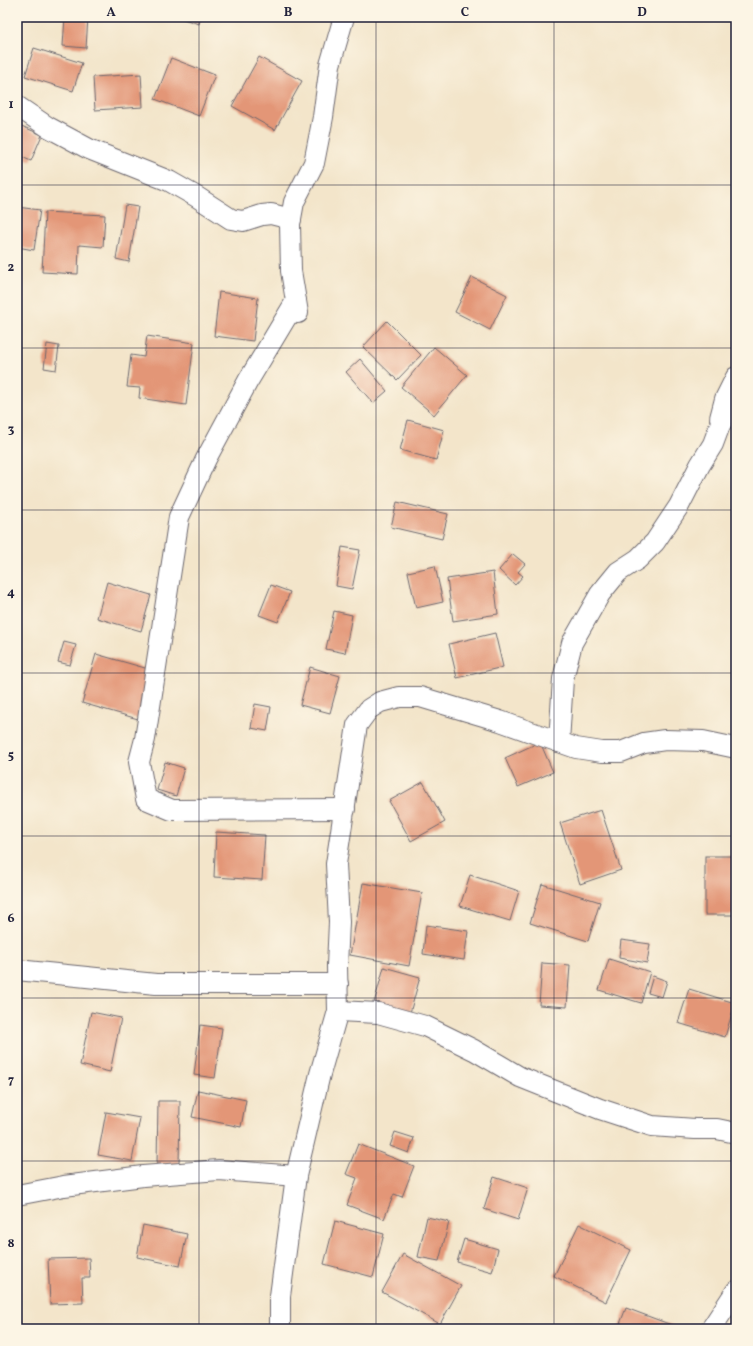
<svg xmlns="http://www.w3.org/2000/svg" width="753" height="1346" font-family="Vollkorn,serif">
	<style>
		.building { fill: #e39677 }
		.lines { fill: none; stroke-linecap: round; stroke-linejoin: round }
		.street-casing { stroke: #6b666d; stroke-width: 22 }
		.street { stroke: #fff; stroke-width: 20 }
		.grid { fill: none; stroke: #22223b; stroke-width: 1; stroke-opacity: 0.55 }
		.neatline { fill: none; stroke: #22223b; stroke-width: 1.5 }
		.grid-label { font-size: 13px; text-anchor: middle; font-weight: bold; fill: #22223b }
	</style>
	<rect width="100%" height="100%" fill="#fcf5e5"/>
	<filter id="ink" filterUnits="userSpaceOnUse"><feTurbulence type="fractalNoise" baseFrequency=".025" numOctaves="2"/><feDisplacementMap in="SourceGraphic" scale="8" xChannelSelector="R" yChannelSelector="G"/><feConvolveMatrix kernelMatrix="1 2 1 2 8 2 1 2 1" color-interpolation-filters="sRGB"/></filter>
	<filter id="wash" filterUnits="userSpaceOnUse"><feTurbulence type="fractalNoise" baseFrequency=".012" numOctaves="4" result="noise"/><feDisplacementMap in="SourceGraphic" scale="16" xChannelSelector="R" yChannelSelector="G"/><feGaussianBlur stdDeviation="0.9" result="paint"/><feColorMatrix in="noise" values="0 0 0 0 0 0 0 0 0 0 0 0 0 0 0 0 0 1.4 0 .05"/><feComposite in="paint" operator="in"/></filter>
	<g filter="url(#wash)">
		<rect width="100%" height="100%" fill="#f3e5ca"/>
		<g id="blocks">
			<!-- building -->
			<g class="building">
				<polygon points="65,17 88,17 86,48 63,46"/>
				<polygon points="177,17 201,17 199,24"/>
				<polygon points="34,48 82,63 73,91 25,76"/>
				<polygon points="259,57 302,81 275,130 232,106"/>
				<polygon points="171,58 215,75 199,116 155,99"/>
				<polygon points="141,74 143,107 95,110 93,77"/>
				<polygon points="17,124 42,135 31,161 17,155"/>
				<polygon points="125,205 138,207 129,262 116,259"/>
				<polygon points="17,207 40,210 34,250 17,247"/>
				<polygon points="45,212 105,215 103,247 79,245 78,274 42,272"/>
				<polygon points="472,277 507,295 490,330 455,312"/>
				<polygon points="219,292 258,298 253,341 214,336"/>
				<polygon points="387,321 421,355 397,380 363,347"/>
				<polygon points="147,336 194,343 186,405 139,398 140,388 127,387 131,355 144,357"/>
				<polygon points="47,344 59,346 56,370 44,368"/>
				<polygon points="434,347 467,375 434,415 401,387"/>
				<polygon points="360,359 387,391 373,403 346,372"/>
				<polygon points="408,420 444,430 436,460 400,450"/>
				<polygon points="397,502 448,514 442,539 391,527"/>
				<polygon points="342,547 360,550 352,589 336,586"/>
				<polygon points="513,554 525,564 518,572 523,576 515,585 499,570"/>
				<polygon points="435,566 443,602 416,608 408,572"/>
				<polygon points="493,572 498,614 453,621 447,579"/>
				<polygon points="107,582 151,595 141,631 97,618"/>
				<polygon points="271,585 290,592 278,622 259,615"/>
				<polygon points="334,611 352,615 345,653 326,649"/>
				<polygon points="495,633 503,667 457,678 449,644"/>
				<polygon points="64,642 76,645 70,665 58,662"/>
				<polygon points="96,654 152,670 138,719 82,703"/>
				<polygon points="310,667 340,676 330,713 300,705"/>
				<polygon points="255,704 271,707 267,731 251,728"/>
				<polygon points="540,742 553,772 518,787 505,758"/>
				<polygon points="165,762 184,768 176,796 157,790"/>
				<polygon points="423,782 445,822 411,841 389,801"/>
				<polygon points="601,810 621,870 580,884 560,823"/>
				<polygon points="216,832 265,835 262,880 214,877"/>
				<rect x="705" y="856" width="31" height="59"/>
				<polygon points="470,875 519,891 510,921 460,906"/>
				<polygon points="363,883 422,893 409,966 350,955"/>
				<polygon points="542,884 600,902 588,941 530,923"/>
				<polygon points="426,925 468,931 464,960 423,954"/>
				<polygon points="621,940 650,944 647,963 619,958"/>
				<polygon points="609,959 650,972 641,1003 599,990"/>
				<polygon points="542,963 570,965 567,1007 539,1005"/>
				<polygon points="384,967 420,977 410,1013 374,1003"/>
				<polygon points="653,976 667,981 662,997 648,993"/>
				<polygon points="689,989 735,1003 725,1037 678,1023"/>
				<polygon points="91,1012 121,1018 110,1072 80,1065"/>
				<polygon points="200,1025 222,1028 215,1078 194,1075"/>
				<polygon points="198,1090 246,1100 241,1127 192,1117"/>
				<polygon points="158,1101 180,1101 179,1165 157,1164"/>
				<polygon points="106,1112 140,1118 132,1161 98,1155"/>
				<polygon points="395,1132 414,1138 409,1153 390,1146"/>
				<polygon points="358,1144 414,1166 402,1197 394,1194 384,1219 347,1205 357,1178 346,1174"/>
				<polygon points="494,1177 528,1188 518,1220 484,1209"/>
				<polygon points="427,1217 449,1222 439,1261 418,1257"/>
				<polygon points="335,1221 384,1234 373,1277 324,1264"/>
				<polygon points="579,1224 631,1250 606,1302 554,1276"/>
				<polygon points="143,1225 187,1234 180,1266 137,1257"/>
				<polygon points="464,1239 498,1249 492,1272 457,1262"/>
				<polygon points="403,1254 461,1286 440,1324 382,1292"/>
				<polygon points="89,1258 90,1278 82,1278 83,1303 50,1304 48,1259"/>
				<polygon points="626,1308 677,1327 676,1329 618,1329"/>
				<polygon points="48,1326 49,1329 36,1329 36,1328"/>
			</g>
		</g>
	</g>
	<g filter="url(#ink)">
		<use href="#blocks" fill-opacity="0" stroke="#6b666d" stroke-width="1"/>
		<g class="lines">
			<!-- street casing -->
			<g class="street-casing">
				<g id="street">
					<polyline points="17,106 48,127 89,149 169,181 197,197 231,219 243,221 262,215 271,214 291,219"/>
					<polyline points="296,301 248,381 206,459 179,517 145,739 139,762 146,799 172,810 345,809"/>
					<polyline points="298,313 291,271 290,224 294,202 314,163 323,117 330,65 344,17"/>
					<polyline points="720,418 725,399 736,377"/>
					<polyline points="559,742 563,679 572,643 600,594 618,572 638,559 655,542 679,506 700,465 713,444 720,425 729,409 736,404"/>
					<polyline points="17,970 156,984 338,984"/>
					<polyline points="338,1011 378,1013 425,1026 474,1050 520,1077 600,1109 652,1126 695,1129 717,1129 736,1133"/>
					<polyline points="17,1195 64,1186 143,1176 219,1170 296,1176"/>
					<polyline points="280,1329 280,1296 296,1176 320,1074 338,1011 337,966 339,922 336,864 357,725 369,709 380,702 399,697 420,697 500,721 576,748 602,752 621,752 644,743 665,740 703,741 736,748"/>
					<polyline points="711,1329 736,1291"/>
				</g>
			</g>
			<!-- street -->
			<use href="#street" class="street"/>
		</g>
	</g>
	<!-- grid -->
	<path class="grid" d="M199,17V1329M376,17V1329M554,17V1329M17,185H736M17,348H736M17,510H736M17,673H736M17,836H736M17,998H736M17,1161H736"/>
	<!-- margin -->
	<rect width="753" height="1346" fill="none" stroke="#fcf5e5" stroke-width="44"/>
	<rect x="22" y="22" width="709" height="1302" class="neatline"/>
	<g class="grid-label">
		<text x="111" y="16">A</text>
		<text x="288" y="16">B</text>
		<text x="465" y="16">C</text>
		<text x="642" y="16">D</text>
		<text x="11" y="108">1</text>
		<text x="11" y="271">2</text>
		<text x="11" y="433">3</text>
		<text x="11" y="596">4</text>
		<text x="11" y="759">5</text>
		<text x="11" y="922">6</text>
		<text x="11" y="1084">7</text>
		<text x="11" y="1247">8</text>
	</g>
</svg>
